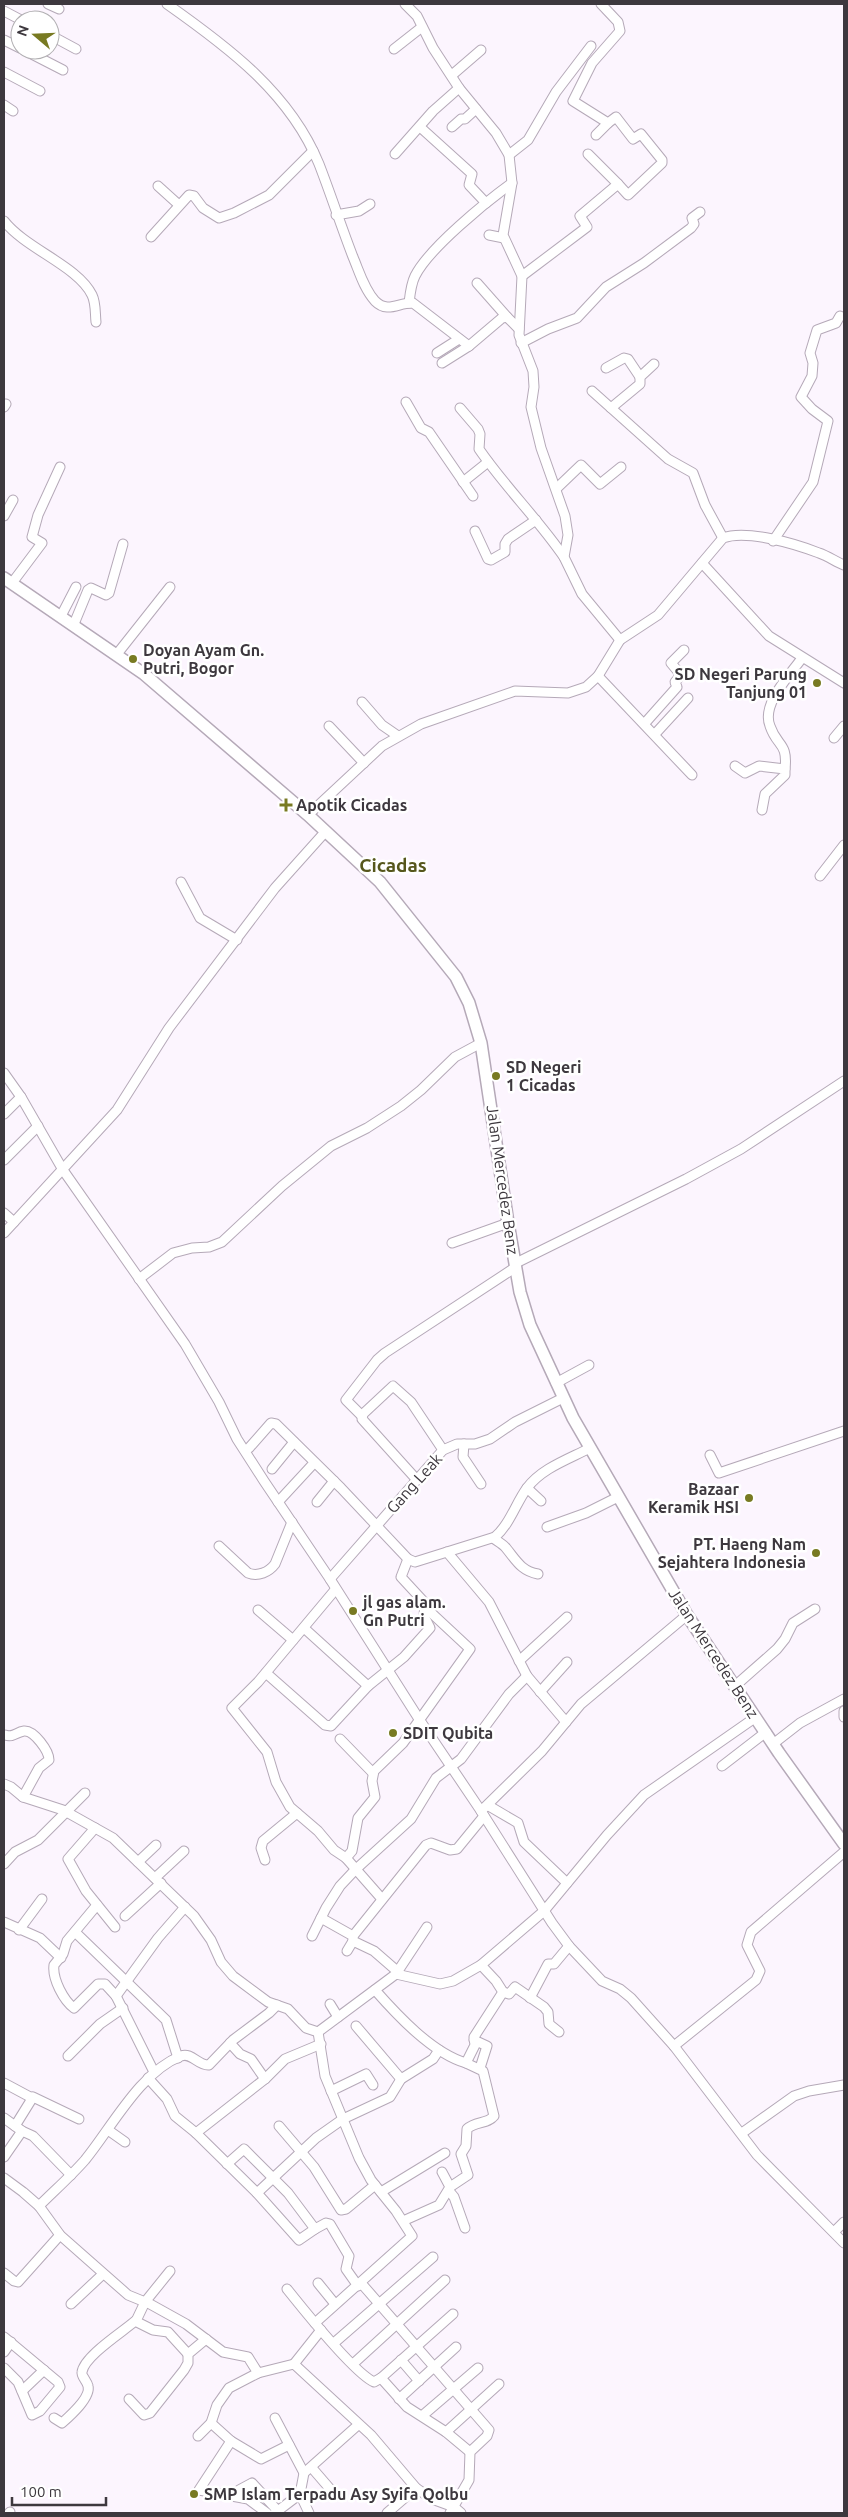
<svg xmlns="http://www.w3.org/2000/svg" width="848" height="2517" font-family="Ubuntu,sans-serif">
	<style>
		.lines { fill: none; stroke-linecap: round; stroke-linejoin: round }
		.minor-casing { stroke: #b5a9b8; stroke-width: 11 }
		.major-casing { stroke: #b5a9b8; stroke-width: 14 }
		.minor { stroke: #fff; stroke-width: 9 }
		.major { stroke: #fff; stroke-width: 11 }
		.poi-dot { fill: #787a22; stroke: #fff; stroke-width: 2 }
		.labels { text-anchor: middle; stroke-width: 5; stroke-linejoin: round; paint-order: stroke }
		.poi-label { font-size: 16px; font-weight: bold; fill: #3d383e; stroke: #fff; text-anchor: start }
		.street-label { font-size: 16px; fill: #3d383e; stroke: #fff }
		.quarter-label { font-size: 19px; font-weight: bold; fill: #56571c; stroke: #fff }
	</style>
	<rect width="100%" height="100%" fill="#fcf5fe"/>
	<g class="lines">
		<!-- minor casing -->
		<g class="minor-casing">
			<g id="minor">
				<polyline points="48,4 59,9"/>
				<path d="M167,4C228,47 290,93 319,164C331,195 341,226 353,257C359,271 364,289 375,301C388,314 399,302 413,303L469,346L502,318L507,317L519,329"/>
				<polyline points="405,4 417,16 433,48 459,88 496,133 509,155 512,183 503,235 522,276 519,335 533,371 534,387 531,407 541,448 565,516 568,535 564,557 582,594 620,640"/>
				<polyline points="4,11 21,20"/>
				<polyline points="50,35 76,49"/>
				<polyline points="4,40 20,48"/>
				<polyline points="394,49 422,27"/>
				<polyline points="24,50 63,70"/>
				<polyline points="4,72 40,91"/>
				<polyline points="452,75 481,50"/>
				<polyline points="4,105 13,111"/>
				<polyline points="420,127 472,174 469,185 486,203"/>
				<polyline points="452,127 461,119 465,119 476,109"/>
				<polyline points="596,135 608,123"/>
				<polyline points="395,154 433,111 459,88"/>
				<polyline points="588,154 618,184"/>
				<polyline points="509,155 528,140 556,92 591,46"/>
				<polyline points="158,186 179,205"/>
				<polyline points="336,215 359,211 370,204"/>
				<path d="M4,221C26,249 78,266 92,295C96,303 95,313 96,322"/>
				<polyline points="489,235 504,238"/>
				<polyline points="151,237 189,195 194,196 203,208 219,218 234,213 269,195 313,151"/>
				<polyline points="522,276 587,227 580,216 618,184 628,195 662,163 662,160 641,134 633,139 616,117 608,123 573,101 592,63 620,31 618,22 601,4"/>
				<polyline points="477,283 507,317"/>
				<path d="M409,303C410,294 411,284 415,276C429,248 486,202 512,183"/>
				<polyline points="521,343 548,329 577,318 606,287 644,263 691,228 694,224 692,218 700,212"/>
				<polyline points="437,353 459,339"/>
				<polyline points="442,363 469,346"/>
				<polyline points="606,368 624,358 628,359 640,377"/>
				<polyline points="592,391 668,459 693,473 705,505 723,538"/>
				<polyline points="406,402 421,428 429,432 473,496"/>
				<polyline points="4,407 6,404"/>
				<path d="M460,408L478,429L480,434L479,449C505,487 538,519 564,557"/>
				<polyline points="611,408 640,384 640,377 654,364"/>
				<polyline points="463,482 488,462"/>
				<polyline points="557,488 581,465 600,484 621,467"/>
				<polyline points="4,516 13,500"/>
				<polyline points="475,531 488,559 491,560 505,552 505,544 508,539 536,520"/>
				<polyline points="773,541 813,482 828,421 812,409 801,397 812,376 813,363 810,353 817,330 836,323 840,316"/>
				<polyline points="702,563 769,636 844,683"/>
				<polyline points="12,583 42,543 32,537 38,515 60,467"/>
				<polyline points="61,616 76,587"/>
				<polyline points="74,624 88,590 91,588 106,595 109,593 123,544"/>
				<polyline points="117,654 170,587"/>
				<polyline points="598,676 692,775"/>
				<polyline points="362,702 382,725 398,736"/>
				<polyline points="645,723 677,687 675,682 681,675 671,663 684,650"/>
				<polyline points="329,726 364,763"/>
				<polyline points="655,734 688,698"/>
				<polyline points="834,738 844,726"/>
				<polyline points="735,766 745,773 759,766 785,769 785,775 765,794 762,810"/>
				<path d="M785,769C788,742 777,747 770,726C761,704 790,675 802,658"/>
				<path d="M308,815L382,746L421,724L515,691L568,693L586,687L598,676L620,640L658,615L723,538C746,529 796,544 819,553C828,556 836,562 844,565"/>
				<polyline points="820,876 844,845"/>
				<polyline points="181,882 200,918 237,940"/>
				<polyline points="4,1073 21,1097 63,1170 185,1344 219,1402 237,1439 264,1481 330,1579 419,1719 481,1811 552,1923 569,1946 602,1981 620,1989 631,1998 674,2046 757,2155 844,2243"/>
				<polyline points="4,1114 21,1097"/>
				<polyline points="4,1160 38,1126"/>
				<polyline points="4,1213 14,1222"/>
				<polyline points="4,1233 117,1110 169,1028 275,888 326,831"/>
				<polyline points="452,1243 508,1223"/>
				<polyline points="516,1263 686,1179 741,1149 844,1081"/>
				<polyline points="139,1279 173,1253 192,1248 209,1247 222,1242 282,1186 331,1146 367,1128 401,1106 421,1090 455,1057 481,1043"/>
				<polyline points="556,1383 589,1365"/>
				<polyline points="362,1416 346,1400 377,1360 385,1353 516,1267"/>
				<polyline points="464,1444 463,1457 481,1484"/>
				<path d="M249,1448L271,1423L276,1424L341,1488L408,1559L415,1562L495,1537C510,1524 516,1503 527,1488C542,1468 569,1459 590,1448"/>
				<polyline points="710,1455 719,1473 844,1431"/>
				<polyline points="272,1469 294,1442"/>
				<polyline points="417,1480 362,1419 363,1414 393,1386 411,1402 443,1450"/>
				<polyline points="527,1488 541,1501"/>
				<polyline points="278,1502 314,1463"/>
				<polyline points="317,1502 334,1481"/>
				<polyline points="547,1527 586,1513 618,1497"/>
				<path d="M493,1538C497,1541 503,1544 506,1548C516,1560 521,1571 538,1574"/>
				<path d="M219,1546L248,1573C258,1577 269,1572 275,1564L292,1522"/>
				<polyline points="447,1552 489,1602 527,1676 566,1722"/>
				<polyline points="330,1579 443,1450 457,1444 475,1444 490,1439 515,1422 563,1398"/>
				<polyline points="335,1590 258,1682 232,1708 267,1752 276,1782 290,1807 318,1831 334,1850 346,1858 352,1851 358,1818 375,1797 372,1781 374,1771 403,1743 470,1649 426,1608"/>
				<polyline points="258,1610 293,1640"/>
				<polyline points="304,1628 368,1686"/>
				<polyline points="519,1661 567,1617"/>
				<polyline points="266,1673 325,1725 331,1726 368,1686 404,1657 430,1628 424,1616 425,1603 401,1577 408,1559"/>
				<polyline points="735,1686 777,1649 785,1639 793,1623 815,1609"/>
				<polyline points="540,1692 567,1662"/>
				<polyline points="844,1711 844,1717"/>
				<path d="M5,1735C14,1738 16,1732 24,1731C34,1730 49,1751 49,1760L39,1768L23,1797"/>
				<polyline points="340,1739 373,1773"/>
				<polyline points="773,1744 800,1723 844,1699"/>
				<polyline points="722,1766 766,1732"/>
				<polyline points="4,1784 11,1787 23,1797 63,1810 113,1838 194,1916 211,1940 221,1962 233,1976 268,2002 288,2009 306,2028 318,2032 396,1974 440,1984 453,1981 481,1965 544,1911 607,1835 644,1795 756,1717"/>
				<polyline points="489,1806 518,1823 524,1842 567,1883"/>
				<polyline points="481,1811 542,1751 581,1704 687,1615"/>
				<polyline points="95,1828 68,1859 86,1891 115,1927"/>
				<polyline points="346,1858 382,1899"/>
				<polyline points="265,1860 261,1848 263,1841 297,1813"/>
				<polyline points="138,1862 156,1845"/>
				<polyline points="4,1864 15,1852 38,1840 85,1793"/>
				<polyline points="155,1878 184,1851"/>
				<path d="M97,1905L67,1941L63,1954L54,1965C52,1979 64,2001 74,2008L98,1984H105L116,1996L154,2072"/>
				<polyline points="125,1916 161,1883"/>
				<polyline points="321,1918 353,1936 353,1941 374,1951 397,1971"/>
				<polyline points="4,1922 40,1938 61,1958"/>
				<polyline points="19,1930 42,1899"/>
				<polyline points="75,1932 166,2020 178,2058"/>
				<polyline points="312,1936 326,1908 340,1886 355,1870 411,1819 436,1778 461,1759 509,1694 527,1676"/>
				<polyline points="353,1936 426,1845 431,1843 450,1850 457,1849 484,1816"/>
				<polyline points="347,1951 353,1941"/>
				<polyline points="396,1974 427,1927"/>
				<path d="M375,1990C397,2015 432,2053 466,2063"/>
				<polyline points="503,1992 509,1994 515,1987 544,2007 548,2012 549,2024 559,2032"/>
				<polyline points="116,1996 158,1938 185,1907"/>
				<polyline points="530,1998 548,1964 554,1964 569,1946"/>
				<polyline points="330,2004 338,2017"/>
				<polyline points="356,2026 401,2079"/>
				<polyline points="474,2040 487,2046 480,2068"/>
				<polyline points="230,2043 240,2054 251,2059 265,2079"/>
				<polyline points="674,2046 756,1980 760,1971 747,1945 751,1932 844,1852"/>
				<polyline points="68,2056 100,2024 123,2008"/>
				<polyline points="148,2078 167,2099 175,2116 196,2133 257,2193 299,2240 315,2229"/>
				<polyline points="4,2083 32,2098"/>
				<polyline points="331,2091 366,2074 373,2085"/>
				<polyline points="4,2118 22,2131 33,2136 71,2175"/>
				<polyline points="15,2126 33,2097 79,2119"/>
				<polyline points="279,2126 314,2167 341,2210 346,2209 375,2185"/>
				<polyline points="108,2130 125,2142"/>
				<polyline points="196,2133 265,2079 285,2059 321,2044"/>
				<polyline points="742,2133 794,2096 809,2091 844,2085"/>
				<polyline points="4,2157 22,2131"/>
				<polyline points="227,2164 244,2149 288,2193 315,2229 326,2223 330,2224 349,2256 346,2269 358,2286"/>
				<path d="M4,2178L23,2192L39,2206C54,2191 71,2176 85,2160C112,2127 140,2072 181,2056C192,2052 198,2066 209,2065L233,2040L269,2013L277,2005"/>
				<path d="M450,2187L468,2175L461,2154L466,2146L467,2129C475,2121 488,2124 494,2116L483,2071L466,2063L475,2045L474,2037L503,1992L496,1981L481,1965"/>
				<polyline points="449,2191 454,2197 465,2228"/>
				<polyline points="381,2192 445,2153"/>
				<polyline points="257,2193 316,2138 343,2119 390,2097 401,2079 433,2059 439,2050"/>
				<polyline points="39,2206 60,2235 128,2295 150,2304 186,2324 223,2352 248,2357 258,2373 294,2364 371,2435 416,2488 432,2499 454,2507 461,2513"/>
				<polyline points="403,2221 439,2205 450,2187 442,2172"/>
				<polyline points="834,2232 844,2222"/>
				<polyline points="4,2273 14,2281 18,2282 60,2235"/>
				<polyline points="318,2283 335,2304"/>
				<polyline points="361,2283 489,2430 487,2436 470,2452 469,2480 450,2513"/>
				<path d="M287,2289C303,2309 354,2373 374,2382L381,2378L453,2314"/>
				<polyline points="71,2304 103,2274"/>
				<polyline points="136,2321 145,2302 170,2271"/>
				<polyline points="315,2323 412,2236 396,2211 371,2180 359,2158 325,2076 318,2032"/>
				<polyline points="4,2337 58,2382 60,2387 40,2411 32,2415 18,2382 4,2368"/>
				<polyline points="334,2343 433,2257"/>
				<polyline points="4,2352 11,2342"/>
				<polyline points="401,2360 419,2381"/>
				<polyline points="294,2364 321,2330"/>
				<polyline points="353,2364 445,2280"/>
				<polyline points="381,2378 407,2407 446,2432 470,2452"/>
				<polyline points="22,2391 44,2370"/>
				<polyline points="129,2399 144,2415 150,2413 184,2370 188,2363 188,2354 206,2339"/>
				<polyline points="399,2399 456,2347"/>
				<polyline points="422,2416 478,2368"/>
				<path d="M54,2418L62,2423C71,2415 91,2397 88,2386C87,2381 81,2376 82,2372C84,2356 124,2331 135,2321L153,2330L168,2332L188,2354"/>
				<polyline points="275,2418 304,2473"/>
				<polyline points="211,2423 231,2441 199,2490 248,2499 267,2513"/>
				<polyline points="446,2432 499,2384"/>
				<polyline points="198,2436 211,2423 217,2405 229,2388 258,2373"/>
				<polyline points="231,2441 261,2459 289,2445"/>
				<polyline points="312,2468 331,2490"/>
				<polyline points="300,2494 309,2513"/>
				<polyline points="237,2496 239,2490 252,2483 278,2511"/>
				<polyline points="9,2513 10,2512"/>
				<polyline points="275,2513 300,2494 304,2473 358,2425"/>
				<polyline points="387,2513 416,2488"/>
			</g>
		</g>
		<!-- major casing -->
		<g class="major-casing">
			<polyline id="major" points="4,578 144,674 308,815 380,882 456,977 469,1003 481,1043 508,1223 520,1292 530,1325 573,1418 687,1615 779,1753 844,1844"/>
		</g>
		<!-- minor -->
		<use href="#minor" class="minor"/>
		<!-- major -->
		<use href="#major" class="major"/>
	</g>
	<!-- markers -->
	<g class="poi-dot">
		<circle cx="133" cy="659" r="5"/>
		<circle cx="817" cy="683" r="5"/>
		<path d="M283.5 797.5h5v5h5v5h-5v5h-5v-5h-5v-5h5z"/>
		<circle cx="496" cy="1076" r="5"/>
		<circle cx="749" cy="1498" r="5"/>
		<circle cx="816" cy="1553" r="5"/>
		<circle cx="353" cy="1611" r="5"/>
		<circle cx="393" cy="1733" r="5"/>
		<circle cx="194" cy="2494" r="5"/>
	</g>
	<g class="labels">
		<!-- poi labels -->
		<g class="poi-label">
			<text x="143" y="656">Doyan Ayam Gn.<tspan x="143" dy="18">Putri, Bogor</tspan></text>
			<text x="807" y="680" text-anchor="end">SD Negeri Parung<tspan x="807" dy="18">Tanjung 01</tspan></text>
			<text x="296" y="811">Apotik Cicadas</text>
			<text x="506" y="1073">SD Negeri<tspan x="506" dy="18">1 Cicadas</tspan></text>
			<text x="739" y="1495" text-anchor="end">Bazaar<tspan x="739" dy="18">Keramik HSI</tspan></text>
			<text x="806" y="1550" text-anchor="end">PT. Haeng Nam<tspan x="806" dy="18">Sejahtera Indonesia</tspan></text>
			<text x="363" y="1608">jl gas alam.<tspan x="363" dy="18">Gn Putri</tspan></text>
			<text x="403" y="1739">SDIT Qubita</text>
			<text x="204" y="2500">SMP Islam Terpadu Asy Syifa Qolbu</text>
		</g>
		<!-- street labels -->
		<g class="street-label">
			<text transform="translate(503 1180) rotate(82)" y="6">Jalan Mercedez Benz</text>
			<text transform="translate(414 1483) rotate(-48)" y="6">Gang Leak</text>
			<text transform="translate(714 1653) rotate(57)" y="6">Jalan Mercedez Benz</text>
		</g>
		<!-- quarter labels -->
		<g class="quarter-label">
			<text x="393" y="872">Cicadas</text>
		</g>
	</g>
	<!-- border -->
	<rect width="848" height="2517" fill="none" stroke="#3d383e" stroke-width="10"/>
	<!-- north arrow -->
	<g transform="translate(35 35) rotate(289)"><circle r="24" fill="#ffffff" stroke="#b1afb2"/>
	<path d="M0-4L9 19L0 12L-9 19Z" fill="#787a22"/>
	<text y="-8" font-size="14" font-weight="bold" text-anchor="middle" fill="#3d383e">N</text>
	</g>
	<!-- scale -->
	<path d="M12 2497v8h94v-8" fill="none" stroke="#3d383e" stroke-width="2.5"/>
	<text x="20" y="2497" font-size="15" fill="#3d383e" stroke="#ffffff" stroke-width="4" paint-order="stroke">100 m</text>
</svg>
